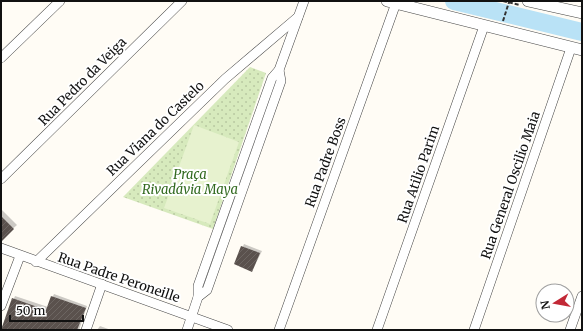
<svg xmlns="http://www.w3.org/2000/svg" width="583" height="331" font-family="Merriweather,serif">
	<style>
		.grass { fill: url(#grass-dots) }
		.pitch { fill: #e7f2cf }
		.shadow { fill: #0003 }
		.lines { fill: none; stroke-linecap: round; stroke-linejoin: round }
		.river { stroke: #b9e2f6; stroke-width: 18 }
		.building { fill: url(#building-hatch) }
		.minor-casing { stroke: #444; stroke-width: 10 }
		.tertiary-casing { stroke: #444; stroke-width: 12 }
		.path { stroke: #333; stroke-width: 2; stroke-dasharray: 4 2; stroke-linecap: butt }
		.minor { stroke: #fff; stroke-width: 9 }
		.tertiary { stroke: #fff; stroke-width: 11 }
		.labels { text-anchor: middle; stroke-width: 4; stroke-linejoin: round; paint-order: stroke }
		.street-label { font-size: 13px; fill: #111; stroke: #fff }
		.park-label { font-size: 13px; font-style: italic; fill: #326a20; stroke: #fff }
	</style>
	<defs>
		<pattern id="grass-dots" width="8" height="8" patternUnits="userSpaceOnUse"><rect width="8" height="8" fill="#d7eabd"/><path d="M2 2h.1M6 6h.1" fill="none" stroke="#b8c8a1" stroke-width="1.8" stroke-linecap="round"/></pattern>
		<pattern id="building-hatch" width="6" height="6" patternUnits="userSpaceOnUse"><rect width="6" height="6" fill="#5a514d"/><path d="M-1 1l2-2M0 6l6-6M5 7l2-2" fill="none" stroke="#6d6662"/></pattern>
	</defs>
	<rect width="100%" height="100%" fill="#fffcf5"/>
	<!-- grass -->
	<polygon class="grass" points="250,67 266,73 213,229 123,197"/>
	<!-- pitch -->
	<polygon class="pitch" points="194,125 239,142 210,224 164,208"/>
	<!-- shadow -->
	<g class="shadow">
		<polygon points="1,209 17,225 1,239"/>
		<polygon points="244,244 262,251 252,271 235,264"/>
		<polygon points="54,294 87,306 79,330 1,330 15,296 48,307"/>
		<polygon points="100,326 111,330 97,330"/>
	</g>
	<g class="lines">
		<!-- river -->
		<polyline class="river" points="454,1 582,32"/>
	</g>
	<!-- building -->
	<g class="building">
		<polygon points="1,216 14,229 1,242"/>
		<polygon points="241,246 260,253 252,272 234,264"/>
		<polygon points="51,296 86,308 77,330 1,330 12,298 46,310"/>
	</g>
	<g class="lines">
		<!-- minor casing -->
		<g class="minor-casing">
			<g id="minor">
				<polyline points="1,58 60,1"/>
				<polyline points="1,179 182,1"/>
				<polyline points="1,248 228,330"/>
				<polyline points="36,262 225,79 298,17"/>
				<polyline points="198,297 207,290 281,81 279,70"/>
				<polyline points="1,306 20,256"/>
				<polyline points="86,330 102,284"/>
				<polyline points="187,330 198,297 198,286 272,78 279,70 304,1"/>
				<polyline points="279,330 396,3"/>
				<polyline points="377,330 484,26"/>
				<polyline points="474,330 571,48"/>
				<polyline points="570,330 582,296"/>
			</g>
		</g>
		<!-- tertiary casing -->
		<g class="tertiary-casing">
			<g id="tertiary">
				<polyline points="387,1 582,50"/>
				<polyline points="528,1 582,13"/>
			</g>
		</g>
		<!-- path -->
		<g class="path">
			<polyline points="503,1 520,5"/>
			<polyline points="503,21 509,2"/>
		</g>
		<!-- minor -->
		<use href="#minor" class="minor"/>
		<!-- tertiary -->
		<use href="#tertiary" class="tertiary"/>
	</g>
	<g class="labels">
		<!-- street labels -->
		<g class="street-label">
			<text transform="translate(82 81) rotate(-45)" y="5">Rua Pedro da Veiga</text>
			<text transform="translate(155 128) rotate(-44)" y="5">Rua Viana do Castelo</text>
			<text transform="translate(325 162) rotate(-70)" y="5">Rua Padre Boss</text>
			<text transform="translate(418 174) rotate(-71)" y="5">Rua Atilio Parim</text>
			<text transform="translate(510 185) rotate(-71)" y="5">Rua General Oscilio Maia</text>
			<text transform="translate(119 277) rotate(19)" y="5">Rua Padre Peroneille</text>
		</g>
		<!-- park labels -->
		<g class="park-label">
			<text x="190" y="179">Praça<tspan x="190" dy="15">Rivadávia Maya</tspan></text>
		</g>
	</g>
	<!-- border -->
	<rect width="583" height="331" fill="none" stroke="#111111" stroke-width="4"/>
	<!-- north arrow -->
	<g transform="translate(555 303) rotate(259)"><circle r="19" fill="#ffffff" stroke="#a0a0a0"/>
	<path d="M0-3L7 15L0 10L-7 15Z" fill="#c22836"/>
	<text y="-6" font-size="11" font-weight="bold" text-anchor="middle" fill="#111111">N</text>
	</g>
	<!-- scale -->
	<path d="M10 315v6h73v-6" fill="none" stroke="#111111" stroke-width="2"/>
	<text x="16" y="315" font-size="12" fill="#111111" stroke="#ffffff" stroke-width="3" paint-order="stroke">50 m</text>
</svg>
